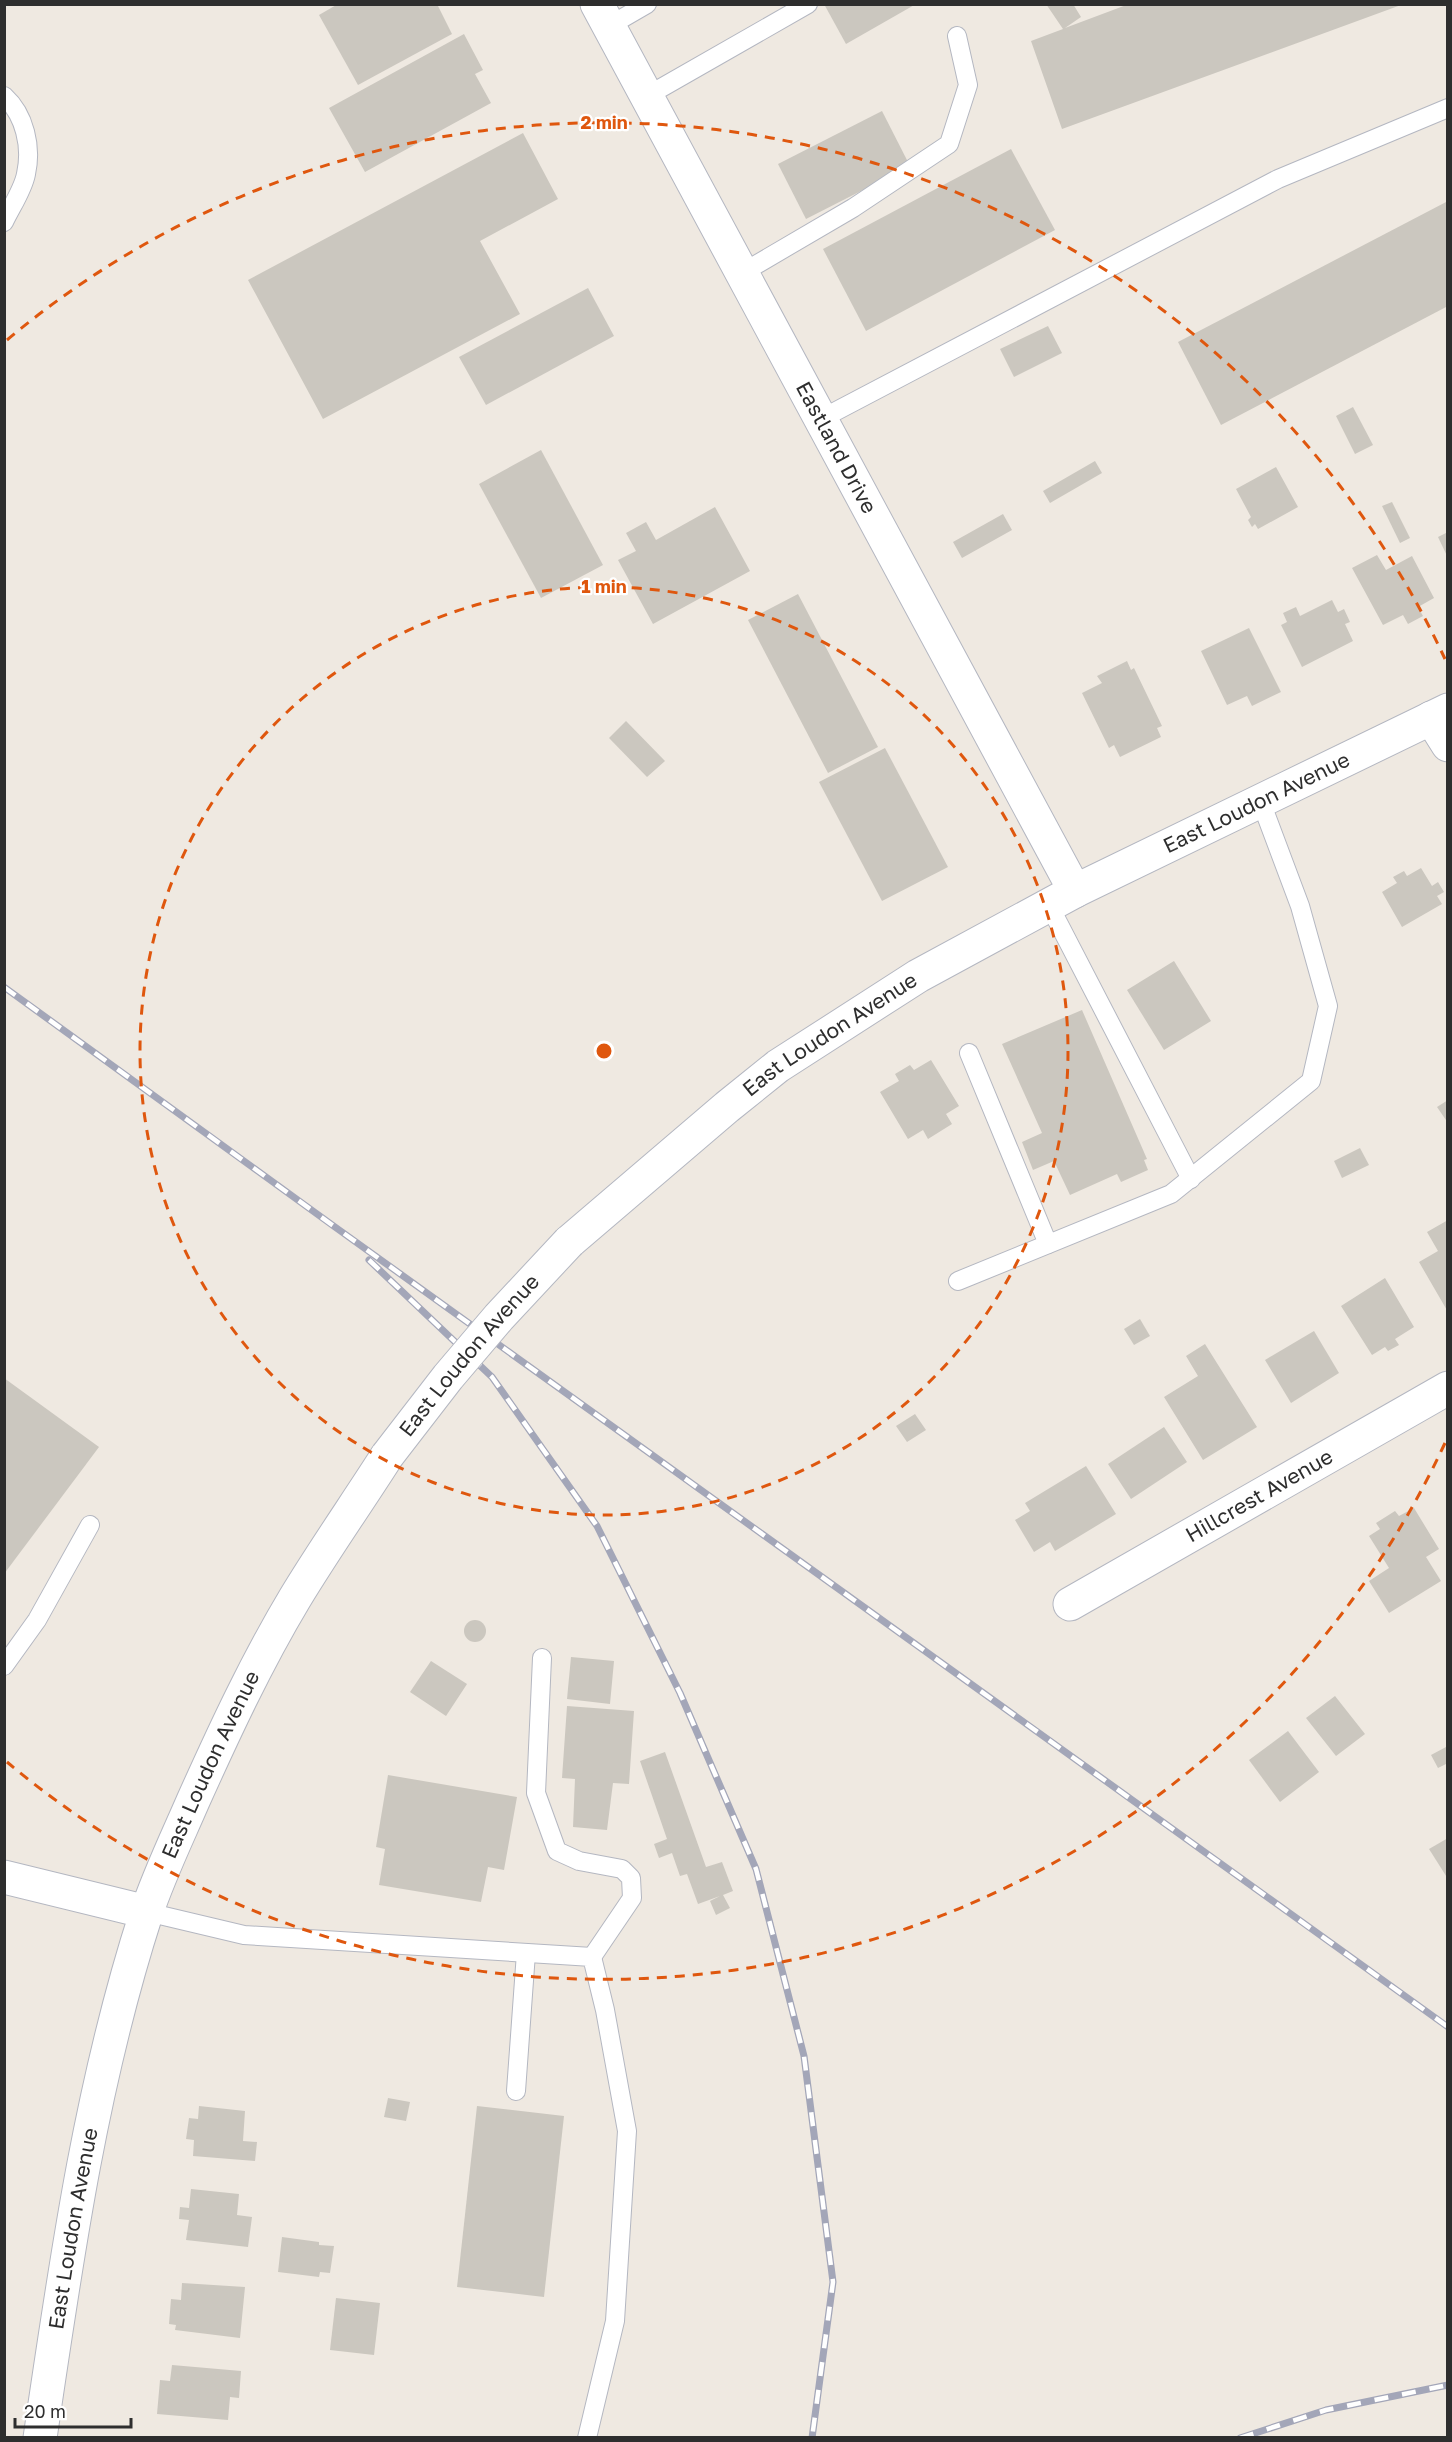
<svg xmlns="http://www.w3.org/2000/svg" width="1452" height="2442" font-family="'Golos Text',sans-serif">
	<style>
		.building { fill: #cbc7bf }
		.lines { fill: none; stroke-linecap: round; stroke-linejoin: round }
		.lane-casing { stroke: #b4b7c1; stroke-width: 20 }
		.street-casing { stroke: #b4b7c1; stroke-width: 35 }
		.secondary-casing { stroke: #b4b7c1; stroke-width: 35 }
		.lane { stroke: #fff; stroke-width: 18 }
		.street { stroke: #fff; stroke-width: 33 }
		.secondary { stroke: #fff; stroke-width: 33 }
		.rail-casing { stroke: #a3a6b8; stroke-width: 7 }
		.rail { stroke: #fff; stroke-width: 4.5; stroke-dasharray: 14; stroke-linecap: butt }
		.secondary-bridge-casing { stroke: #b4b7c1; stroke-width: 35; stroke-linecap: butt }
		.secondary-bridge { stroke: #fff; stroke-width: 33 }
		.ring { fill: none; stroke: #df570e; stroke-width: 3; stroke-dasharray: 10 8 }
		.labels { text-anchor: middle; stroke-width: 4.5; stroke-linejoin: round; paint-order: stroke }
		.street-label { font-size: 21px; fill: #2e2e2e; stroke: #fff }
		.centre { fill: #df570e; stroke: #fff; stroke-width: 3 }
		.ring-label { font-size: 18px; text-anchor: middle; font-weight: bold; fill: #df570e; stroke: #fff; stroke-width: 4.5; stroke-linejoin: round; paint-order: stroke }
	</style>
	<rect width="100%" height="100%" fill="#efe9e1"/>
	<!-- building -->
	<g class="building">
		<polygon points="338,4 437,4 452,34 358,85 319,15"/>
		<polygon points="824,4 916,4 846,44"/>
		<polygon points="1046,4 1073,4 1081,17 1065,28 1129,4 1401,5 1062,129 1031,41 1063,29"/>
		<polygon points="464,34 483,70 475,74 491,103 365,172 329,108"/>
		<polygon points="882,111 910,166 806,219 778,164"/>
		<polygon points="523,133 558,199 480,241 520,314 323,419 248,280"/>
		<polygon points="1011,149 1055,230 866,331 823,249"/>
		<polygon points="1448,201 1448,306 1221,425 1178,342"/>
		<polygon points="588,288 614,336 486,405 459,357"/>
		<polygon points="1048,326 1062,353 1014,377 1000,349"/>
		<polygon points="1353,407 1373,445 1355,454 1336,416"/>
		<polygon points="541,450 603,565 541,598 479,484"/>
		<polygon points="1095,461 1102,473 1050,503 1043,491"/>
		<polygon points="1276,467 1298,507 1258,529 1255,524 1252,527 1248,520 1251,517 1236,489"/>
		<polygon points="1392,502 1410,538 1400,543 1382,506"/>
		<polygon points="715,507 750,571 653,624 618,560 636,551 626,533 646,522 656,540"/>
		<polygon points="1003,514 1012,530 962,558 953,542"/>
		<polygon points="1448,532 1448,558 1438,537"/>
		<polygon points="1377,555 1386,570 1412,556 1434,598 1418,607 1423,616 1408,624 1403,615 1383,625 1352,568"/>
		<polygon points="798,594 878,747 828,773 748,620"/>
		<polygon points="1332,600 1338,612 1344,609 1350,622 1345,624 1353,641 1302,667 1281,625 1287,622 1283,613 1296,607 1300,616"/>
		<polygon points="1249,628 1281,692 1252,706 1247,696 1227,705 1201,651"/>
		<polygon points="1127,661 1131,670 1134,668 1162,726 1157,728 1161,737 1120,757 1114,745 1109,748 1082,693 1102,683 1097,676"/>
		<polygon points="626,721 665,761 647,777 609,738"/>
		<polygon points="885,748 948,867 882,901 819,782"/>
		<polygon points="1421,868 1432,886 1438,882 1444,892 1437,896 1442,904 1402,927 1382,892 1397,883 1393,877 1404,871 1407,876"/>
		<polygon points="1174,961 1211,1021 1164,1050 1127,990"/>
		<polygon points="1082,1010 1147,1159 1144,1160 1148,1170 1121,1182 1117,1174 1070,1195 1054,1161 1033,1170 1022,1142 1042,1133 1002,1044"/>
		<polygon points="931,1060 959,1106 946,1114 952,1124 928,1139 923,1130 908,1139 880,1092 899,1081 895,1074 910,1065 914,1070"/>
		<polygon points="1448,1100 1448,1123 1437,1107"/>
		<polygon points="1360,1148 1369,1165 1342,1178 1334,1161"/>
		<polygon points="1448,1220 1448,1312 1419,1262 1438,1251 1427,1232"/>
		<polygon points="1385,1278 1414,1327 1395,1339 1399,1345 1388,1351 1385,1347 1372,1355 1341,1306"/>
		<polygon points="1140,1319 1150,1336 1134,1345 1124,1329"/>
		<polygon points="1314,1331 1339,1373 1291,1403 1265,1360"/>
		<polygon points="1205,1344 1257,1427 1203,1460 1164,1397 1198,1376 1186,1356"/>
		<polygon points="4,1378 99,1447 4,1574"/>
		<polygon points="915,1414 926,1430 907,1442 896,1426"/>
		<polygon points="1164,1427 1187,1462 1131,1499 1108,1464"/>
		<polygon points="1086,1466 1116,1514 1055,1551 1050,1542 1034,1552 1015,1520 1030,1511 1025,1503"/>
		<polygon points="1414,1508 1439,1549 1426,1557 1441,1581 1389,1613 1369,1581 1389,1568 1369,1536 1380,1529 1376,1523 1395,1511 1399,1516"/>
		<circle cx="475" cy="1631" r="11"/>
		<polygon points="571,1657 614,1661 610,1704 567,1699"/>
		<polygon points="431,1661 467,1684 446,1716 410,1692"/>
		<polygon points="1335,1696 1365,1734 1336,1756 1306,1718"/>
		<polygon points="567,1706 634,1711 629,1784 613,1783 607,1830 573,1827 575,1779 562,1778"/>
		<polygon points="1288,1731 1319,1772 1280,1802 1249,1760"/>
		<polygon points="1446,1747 1448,1763 1438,1768 1431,1755"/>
		<polygon points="665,1752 706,1867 722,1862 733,1891 723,1895 730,1908 716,1915 710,1901 720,1896 698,1904 687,1874 680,1876 672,1853 659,1858 654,1844 667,1839 640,1761"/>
		<polygon points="388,1775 517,1797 504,1870 488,1867 481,1902 379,1885 385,1849 376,1847"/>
		<polygon points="1448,1838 1448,1879 1429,1849"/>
		<polygon points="388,2098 410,2102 406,2121 384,2117"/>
		<polygon points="199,2106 245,2111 243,2141 257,2142 255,2161 193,2156 194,2140 186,2139 189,2118 198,2119"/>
		<polygon points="477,2106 564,2116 544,2297 457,2287"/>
		<polygon points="191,2189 239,2194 237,2215 252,2217 248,2247 186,2240 189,2220 179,2219 180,2207 189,2208"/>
		<polygon points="282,2237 319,2242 319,2245 334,2246 330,2273 320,2272 319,2277 278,2272"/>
		<polygon points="182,2283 245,2287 240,2338 175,2330 176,2325 169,2324 171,2299 181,2300"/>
		<polygon points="336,2298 380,2303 374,2355 330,2350"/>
		<polygon points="172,2365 241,2371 239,2398 230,2397 228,2420 157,2414 160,2380 170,2381"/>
	</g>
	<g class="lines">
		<!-- lane casing -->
		<g class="lane-casing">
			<g id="lane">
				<polyline points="609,26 647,4"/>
				<path d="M4,96C25,115 32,147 26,174C23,190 11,207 4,222"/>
				<polyline points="647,96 808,4"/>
				<polyline points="742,273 853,208 949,144 968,85 957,36"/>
				<polyline points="821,419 1278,179 1448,108"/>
				<polyline points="1049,905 1191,1179"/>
				<polyline points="969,1053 1048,1244"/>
				<polyline points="958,1281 1171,1194 1311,1081 1328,1006 1300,906 1261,802"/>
				<polyline points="542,1658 536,1793 557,1851 579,1861 622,1869 631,1878 632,1898 592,1957"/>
				<polyline points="4,1666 37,1620 90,1525"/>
				<polyline points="147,1912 244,1935 592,1957 605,2010 627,2131 615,2321 587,2438"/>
				<polyline points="516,2091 526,1953"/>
			</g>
		</g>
		<!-- street casing -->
		<g class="street-casing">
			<g id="street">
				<polyline points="1431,718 1448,745"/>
				<path id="s1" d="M1070,1604L1448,1388"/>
				<polyline points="4,1877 147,1912"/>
			</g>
		</g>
		<!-- secondary casing -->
		<g class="secondary-casing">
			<g id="secondary">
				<path id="s2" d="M597,4L1075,891"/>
				<path id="s3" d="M569,1242L727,1107L778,1066L918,976L1075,891L1448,710"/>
				<path id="s4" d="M40,2438C66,2261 91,2084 146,1914C159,1875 177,1838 193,1801C224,1732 256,1663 295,1598C324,1550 357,1503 387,1456"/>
			</g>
		</g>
		<!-- lane -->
		<use href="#lane" class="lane"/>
		<!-- street -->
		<use href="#street" class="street"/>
		<!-- secondary -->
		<use href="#secondary" class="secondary"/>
		<!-- rail casing -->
		<g class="rail-casing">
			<g id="rail">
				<polyline points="4,987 335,1227 1448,2027"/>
				<polyline points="369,1260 492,1377 597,1526 680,1693 756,1869 804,2056 833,2282 812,2438"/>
				<polyline points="1240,2438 1326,2410 1448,2385"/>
			</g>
		</g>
		<!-- rail -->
		<use href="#rail" class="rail"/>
		<!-- secondary-bridge casing -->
		<g class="secondary-bridge-casing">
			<g id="secondary-bridge">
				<path id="s5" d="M387,1456L448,1377L499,1317L569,1242"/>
			</g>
		</g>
		<!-- secondary-bridge -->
		<use href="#secondary-bridge" class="secondary-bridge"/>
	</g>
	<!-- distance rings -->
	<g class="ring">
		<circle cx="604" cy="1051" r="464"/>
		<path d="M1445 1443A928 928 0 0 1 7 1762M7 340A928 928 0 0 1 1445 659"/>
	</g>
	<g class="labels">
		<!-- street labels -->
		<g class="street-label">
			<text dy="7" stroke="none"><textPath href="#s2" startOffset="504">Eastland Drive</textPath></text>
			<text dy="7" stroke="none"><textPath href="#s3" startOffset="820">East Loudon Avenue</textPath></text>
			<text dy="7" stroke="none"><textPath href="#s3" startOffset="334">East Loudon Avenue</textPath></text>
			<text dy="7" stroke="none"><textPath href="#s5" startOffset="130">East Loudon Avenue</textPath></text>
			<text dy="7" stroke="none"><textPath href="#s1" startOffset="218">Hillcrest Avenue</textPath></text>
			<text dy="7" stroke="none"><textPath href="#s4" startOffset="698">East Loudon Avenue</textPath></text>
			<text dy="7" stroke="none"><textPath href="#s4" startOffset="212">East Loudon Avenue</textPath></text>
		</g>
	</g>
	<circle cx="604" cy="1051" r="9" class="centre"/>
	<g class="ring-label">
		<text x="604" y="129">2 min</text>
		<text x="604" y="593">1 min</text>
	</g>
	<!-- border -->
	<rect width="1452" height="2442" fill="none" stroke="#2e2e2e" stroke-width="12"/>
	<!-- scale -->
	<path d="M15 2418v9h116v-9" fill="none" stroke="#2e2e2e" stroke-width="3"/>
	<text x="24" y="2418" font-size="18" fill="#2e2e2e" stroke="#ffffff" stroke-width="4.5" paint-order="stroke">20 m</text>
</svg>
